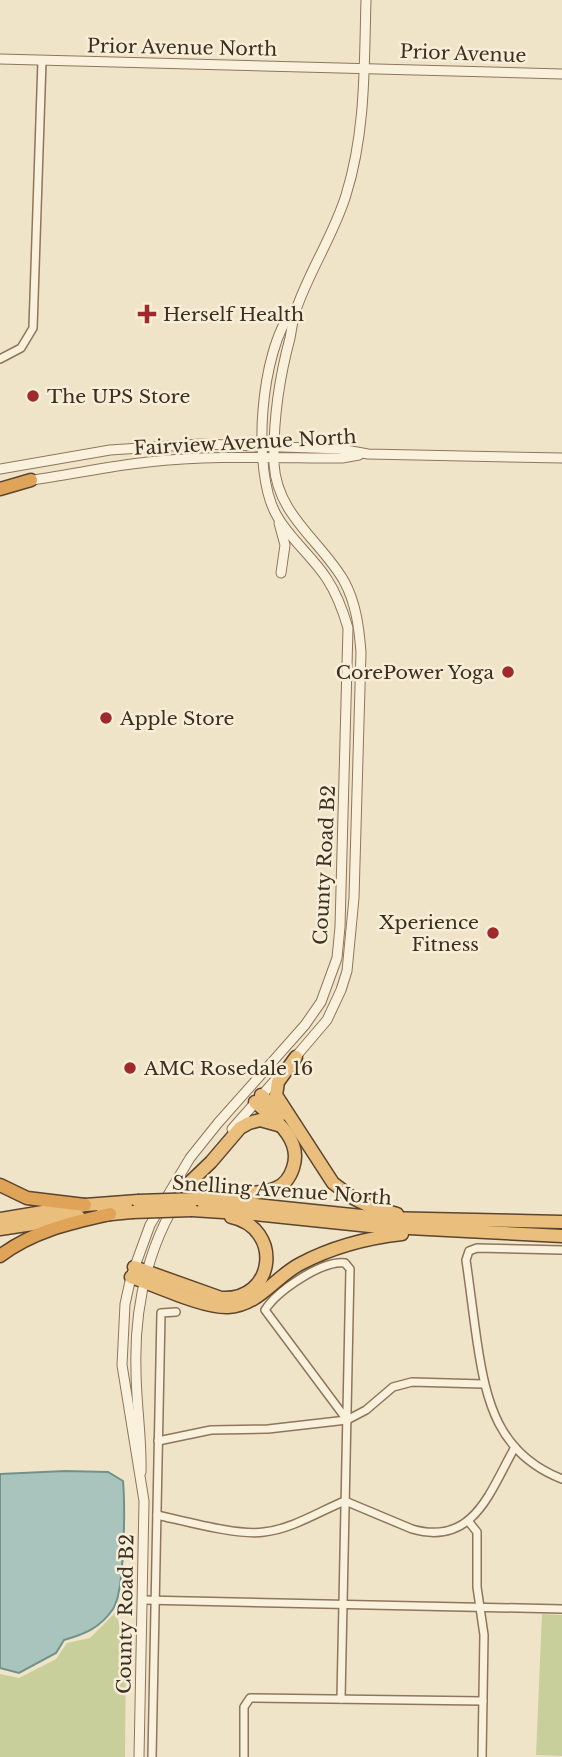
<svg xmlns="http://www.w3.org/2000/svg" width="562" height="1757" font-family="'Libre Baskerville',serif">
	<style>
		.green { fill: #c9cf9b }
		.water { fill: #a9c4bc; stroke: #6f938a; stroke-width: 2 }
		.lines { fill: none; stroke-linecap: round; stroke-linejoin: round }
		.minor-casing { stroke: #8d765c; stroke-width: 10 }
		.tertiary-casing { stroke: #8d765c; stroke-width: 11 }
		.trunk-casing { stroke: #5b4430; stroke-width: 15 }
		.motorway-casing { stroke: #5b4430; stroke-width: 15 }
		.minor { stroke: #faf1dc; stroke-width: 7 }
		.tertiary { stroke: #faf1dc; stroke-width: 9 }
		.trunk { stroke: #eabe7c; stroke-width: 12 }
		.motorway { stroke: #e0a458; stroke-width: 12 }
		.trunk-bridge-casing { stroke: #5b4430; stroke-width: 15; stroke-linecap: butt }
		.trunk-bridge { stroke: #eabe7c; stroke-width: 12 }
		.poi-dot { fill: #9e2a2b; stroke: #f7eed8; stroke-width: 2.5 }
		.labels { text-anchor: middle; stroke-width: 5; stroke-linejoin: round; paint-order: stroke }
		.street-label { font-size: 19px; fill: #3d2e20; stroke: #f7eed8 }
		.poi-label { font-size: 19px; fill: #3d2e20; stroke: #f7eed8; text-anchor: start }
	</style>
	<rect width="100%" height="100%" fill="#f0e4c8"/>
	<!-- green -->
	<g class="green">
		<polygon points="116,1612 126,1652 125,1757 0,1757 0,1674 19,1678 56,1659 67,1643 90,1638"/>
		<polygon points="542,1614 562,1615 562,1756 536,1755"/>
	</g>
	<!-- water -->
	<path class="water" d="M65,1471L108,1472L123,1481C125,1505 125,1592 113,1609C100,1628 85,1634 64,1640L56,1653L19,1673L0,1668V1474Z"/>
	<g class="lines">
		<!-- minor casing -->
		<g class="minor-casing">
			<g id="minor">
				<polyline points="0,359 21,348 33,328 42,61"/>
				<path d="M562,1250L477,1248L469,1251L466,1260C470,1287 473,1314 477,1341C486,1402 498,1454 562,1479"/>
				<polyline points="158,1441 211,1430 268,1429 347,1420 366,1410 393,1387 412,1382 483,1384"/>
				<path d="M157,1515C185,1521 238,1536 264,1532C292,1529 320,1511 345,1501L412,1529C474,1547 490,1491 515,1447"/>
				<polyline points="469,1522 477,1532 477,1587 484,1635 482,1757"/>
				<polyline points="143,1600 562,1609"/>
				<path d="M341,1699L350,1269L345,1263C322,1260 277,1291 265,1310L347,1420"/>
				<polyline points="152,1757 161,1313 176,1312"/>
				<polyline points="244,1757 244,1707 250,1698 483,1701"/>
			</g>
		</g>
		<!-- tertiary casing -->
		<g class="tertiary-casing">
			<g id="tertiary">
				<polyline points="0,59 562,74"/>
				<polyline points="0,469 110,450 201,444 340,449 368,454 562,458"/>
				<path d="M25,481C66,476 107,466 148,462C212,455 277,458 342,458L359,455"/>
				<polyline points="279,523 285,545 281,573"/>
				<path d="M292,1061L327,1020L341,990L347,971L354,898L361,652C359,627 356,603 344,581C321,541 277,515 274,464C273,421 279,379 290,338C292,328 293,316 297,307C311,268 334,234 346,195C366,131 364,66 366,0"/>
				<polyline points="232,1129 278,1077"/>
				<path d="M141,1472C142,1437 136,1404 136,1369C134,1302 150,1236 190,1181"/>
				<path d="M139,1757L144,1501L122,1365L125,1304L131,1277L150,1225L190,1158L218,1123L305,1025L321,1002L337,958L340,927L348,628C343,611 337,594 327,579C313,557 290,539 277,516C251,472 260,350 293,310"/>
			</g>
		</g>
		<!-- trunk casing -->
		<g class="trunk-casing">
			<g id="trunk">
				<polyline points="296,1057 278,1082 276,1095 333,1183 353,1198 369,1206 397,1214"/>
				<polyline points="261,1095 282,1114"/>
				<polyline points="187,1185 211,1162 240,1128 249,1123 260,1120 278,1125"/>
				<path d="M222,1195C238,1193 260,1195 276,1188C284,1185 290,1177 293,1168C303,1139 274,1119 255,1102"/>
				<polyline points="198,1199 381,1218 562,1222"/>
				<polyline points="192,1210 254,1214 370,1226 562,1236"/>
				<polyline points="101,1215 132,1212"/>
				<polyline points="0,1219 85,1205 138,1201"/>
				<polyline points="0,1229 79,1217"/>
				<path d="M134,1267L221,1298C276,1301 283,1228 231,1217"/>
				<path d="M131,1277C157,1286 203,1308 228,1307C258,1306 275,1277 300,1264C332,1247 366,1238 402,1234"/>
			</g>
		</g>
		<!-- motorway casing -->
		<g class="motorway-casing">
			<g id="motorway">
				<polyline points="0,489 31,480"/>
				<polyline points="0,1185 27,1198 85,1205"/>
				<path d="M0,1256C33,1231 70,1223 110,1214"/>
			</g>
		</g>
		<!-- minor -->
		<use href="#minor" class="minor"/>
		<!-- tertiary -->
		<use href="#tertiary" class="tertiary"/>
		<!-- trunk -->
		<use href="#trunk" class="trunk"/>
		<!-- motorway -->
		<use href="#motorway" class="motorway"/>
		<!-- trunk-bridge casing -->
		<g class="trunk-bridge-casing">
			<g id="trunk-bridge">
				<polyline points="138,1201 198,1199"/>
				<polyline points="132,1212 192,1210"/>
			</g>
		</g>
		<!-- trunk-bridge -->
		<use href="#trunk-bridge" class="trunk-bridge"/>
	</g>
	<!-- markers -->
	<g class="poi-dot">
		<path d="M143.5 303.5h7v7h7v7h-7v7h-7v-7h-7v-7h7z"/>
		<circle cx="33" cy="396" r="7"/>
		<circle cx="508" cy="672" r="7"/>
		<circle cx="106" cy="718" r="7"/>
		<circle cx="493" cy="933" r="7"/>
		<circle cx="130" cy="1068" r="7"/>
	</g>
	<g class="labels">
		<!-- street labels -->
		<g class="street-label">
			<text transform="translate(182 47) rotate(1)" y="7">Prior Avenue North</text>
			<text transform="translate(463 53) rotate(2)" y="7">Prior Avenue</text>
			<text transform="translate(245 442) rotate(-3)" y="7">Fairview Avenue North</text>
			<text transform="translate(324 865) rotate(-87)" y="7">County Road B2</text>
			<text transform="translate(282 1190) rotate(4)" y="7">Snelling Avenue North</text>
			<text transform="translate(125 1614) rotate(-89)" y="7">County Road B2</text>
		</g>
		<!-- poi labels -->
		<g class="poi-label">
			<text x="163" y="321">Herself Health</text>
			<text x="47" y="403">The UPS Store</text>
			<text x="494" y="679" text-anchor="end">CorePower Yoga</text>
			<text x="120" y="725">Apple Store</text>
			<text x="479" y="929" text-anchor="end">Xperience<tspan x="479" dy="22">Fitness</tspan></text>
			<text x="144" y="1075">AMC Rosedale 16</text>
		</g>
	</g>
</svg>
